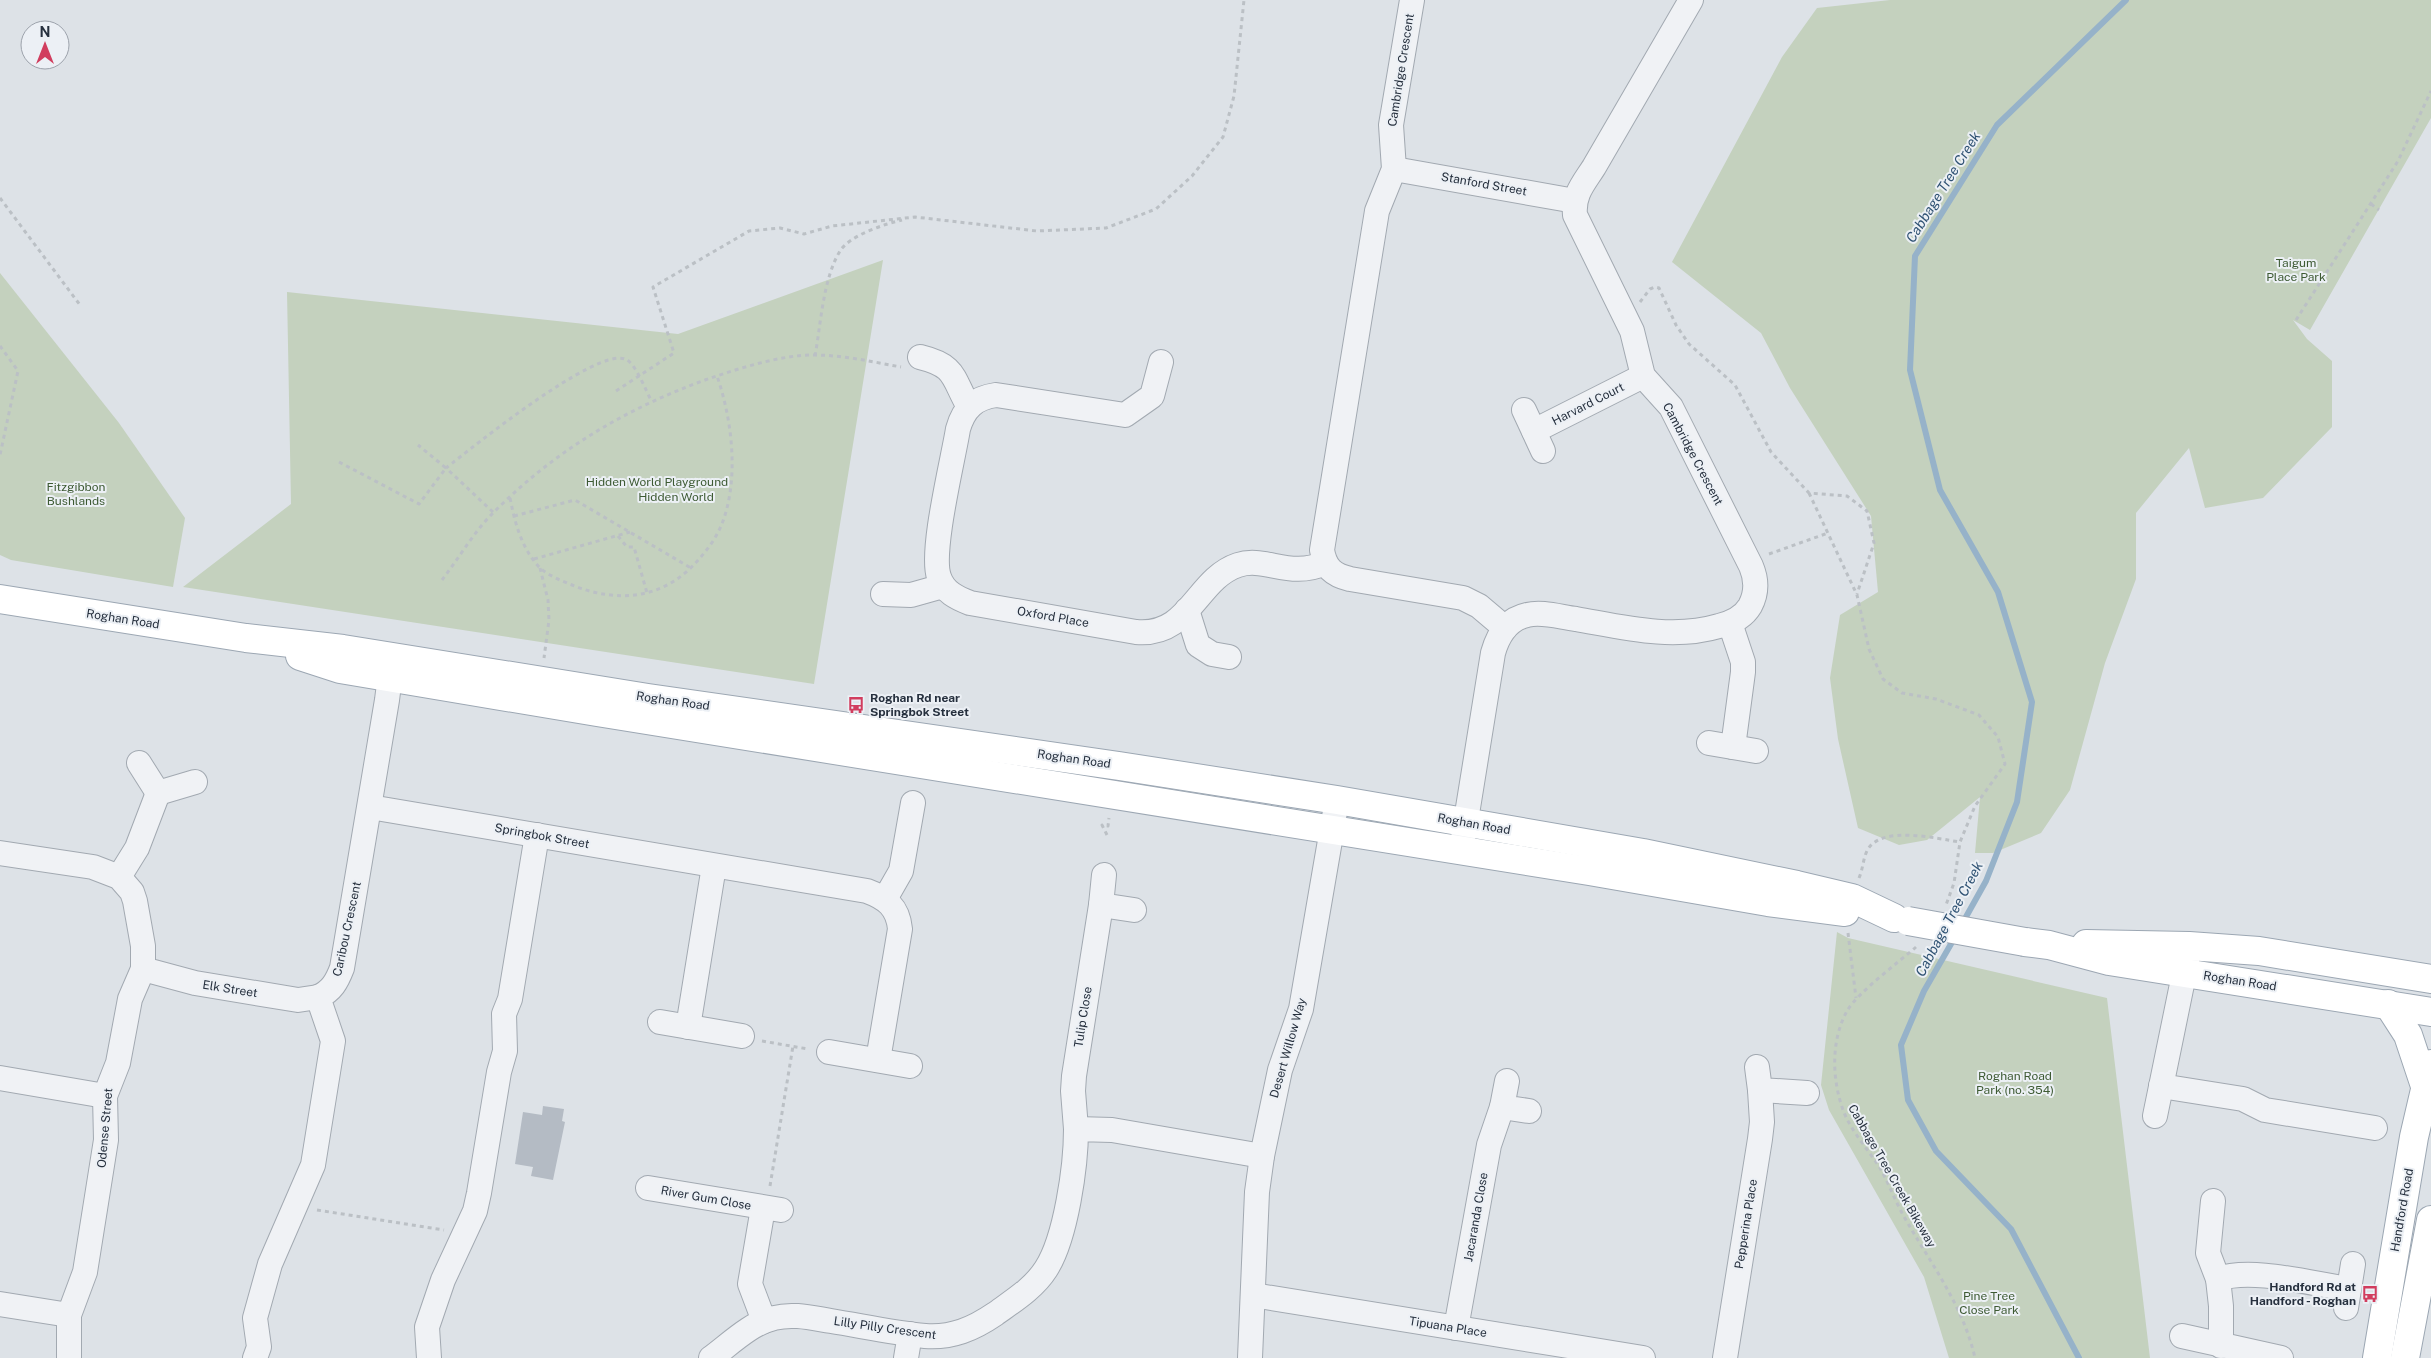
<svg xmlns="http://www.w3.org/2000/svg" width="2431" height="1358" font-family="'Public Sans',sans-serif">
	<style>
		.green { fill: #c4d1be }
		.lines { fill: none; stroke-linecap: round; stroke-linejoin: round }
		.stream { stroke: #96b2c9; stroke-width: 6 }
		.building { fill: #b4bbc4 }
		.minor-casing { stroke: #a2a9b1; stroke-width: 26 }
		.major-casing { stroke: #9ca7b3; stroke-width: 30 }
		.path { stroke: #bbc0c5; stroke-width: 3; stroke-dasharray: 4 4; stroke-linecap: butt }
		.minor { stroke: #f0f2f5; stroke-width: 24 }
		.major { stroke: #fff; stroke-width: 28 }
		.major-bridge-casing { stroke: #9ca7b3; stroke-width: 30; stroke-linecap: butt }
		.major-bridge { stroke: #fff; stroke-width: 28 }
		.labels { text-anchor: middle; stroke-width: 4; stroke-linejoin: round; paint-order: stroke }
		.street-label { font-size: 12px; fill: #26303e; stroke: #ecf0f5 }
		.park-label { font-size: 12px; fill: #3d5a33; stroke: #ecf0f5 }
		.poi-label { font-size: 12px; font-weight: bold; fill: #26303e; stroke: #ecf0f5; text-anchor: start }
		.water-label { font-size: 14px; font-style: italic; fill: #2f5273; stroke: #ecf0f5 }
	</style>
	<rect width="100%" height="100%" fill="#dde2e7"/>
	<!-- green -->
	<g class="green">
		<polygon points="1890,0 2431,0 2431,118 2310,330 2293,320 2307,339 2332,361 2332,427 2263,498 2205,508 2189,448 2136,513 2136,579 2105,663 2070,790 2041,833 1993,853 1975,853 1980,797 1927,840 1899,845 1858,828 1838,739 1830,678 1840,615 1878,592 1871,516 1790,388 1761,333 1672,262 1782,57 1817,8"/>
		<polygon points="883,260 814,684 183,587 291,504 287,292 678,334"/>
		<polygon points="0,273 119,423 185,518 173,587 11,560 0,555"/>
		<polygon points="1837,932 1848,938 2107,998 2150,1358 1949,1358 1924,1277 1829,1110 1821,1085"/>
	</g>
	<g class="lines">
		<!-- stream -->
		<g class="stream">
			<polyline points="1962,924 1986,881 2017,802 2032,702 1998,592 1940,490 1910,370 1915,256 1997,125 2126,0"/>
			<polyline points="1955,937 1924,991 1901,1045 1908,1100 1936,1151 2011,1229 2079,1358"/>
		</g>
	</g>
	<!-- building -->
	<polygon class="building" points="543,1106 564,1109 562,1121 565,1122 553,1180 531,1176 533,1167 515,1164 523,1112 542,1115"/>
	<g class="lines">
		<!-- minor casing -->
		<g class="minor-casing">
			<g id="minor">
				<path d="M1412,0L1391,125L1394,169L1377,211L1322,550C1325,568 1333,575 1350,579L1463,598L1479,606L1505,628"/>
				<polyline points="1394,169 1575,201"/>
				<path d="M920,357C957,366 952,378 969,407"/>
				<path d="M1161,362L1152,396L1125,415L996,395C975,398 964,408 958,429C953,460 930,552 939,577C944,592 957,598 970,603L1136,632C1190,637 1196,579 1238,565C1265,556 1290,579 1325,563"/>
				<polyline points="1524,410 1543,451"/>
				<polyline points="1534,431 1643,376"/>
				<polyline points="883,594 911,595 943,586"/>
				<polyline points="1187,610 1198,645 1212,654 1229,657"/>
				<polyline points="1730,623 1743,662 1743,672 1733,747"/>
				<polyline points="1709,743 1756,751"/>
				<polyline points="139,763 158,793 195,782"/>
				<path d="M370,807L867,891C886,898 898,907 900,929L878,1060"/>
				<path d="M1461,851L1493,653C1498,635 1508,619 1527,615C1542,611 1560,617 1576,619C1622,627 1672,640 1719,626C1731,623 1743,618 1750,606C1757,593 1757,580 1751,566L1671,407L1643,376L1632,331L1575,215C1573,194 1584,183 1594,167L1691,0"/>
				<polyline points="0,853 93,867 119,877 132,892 135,901 143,946 143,969 130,999 118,1063 105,1096 106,1140 85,1272 69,1315 69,1358"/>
				<polyline points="1104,875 1101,905 1134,910"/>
				<polyline points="119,877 137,848 158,793"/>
				<polyline points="885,899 901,871 913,803"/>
				<polyline points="143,969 195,983 298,1000 318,997"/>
				<polyline points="660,1022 742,1036"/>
				<polyline points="688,1027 714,866"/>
				<polyline points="829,1052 910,1066"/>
				<polyline points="1757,1067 1760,1090 1807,1093"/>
				<polyline points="0,1078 105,1096"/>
				<polyline points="1507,1081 1502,1107 1529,1111"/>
				<polyline points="2161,1086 2243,1099 2265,1110 2375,1128"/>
				<polyline points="2155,1116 2188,955"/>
				<polyline points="1076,1129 1073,1091 1074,1076 1101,905"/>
				<polyline points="648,1188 781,1210"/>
				<polyline points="2213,1201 2208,1253 2218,1279 2221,1306 2221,1346"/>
				<polyline points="763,1208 750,1284 764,1321"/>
				<path d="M2218,1279C2252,1267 2312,1284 2349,1289"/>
				<polyline points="1253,1295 1643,1358"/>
				<polyline points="0,1304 69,1315"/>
				<polyline points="2346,1308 2353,1264"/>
				<polyline points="1456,1328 1489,1145 1502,1107"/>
				<polyline points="2182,1336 2281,1358"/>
				<path d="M255,1358L259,1347L255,1318L270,1264L313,1165L333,1041L318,997C332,991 337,981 342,968L387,700L390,676L387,659"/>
				<polyline points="429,1358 427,1327 443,1280 475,1211 479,1193 499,1072 505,1051 504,1014 510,999 537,835"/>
				<path d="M711,1358C730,1344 751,1323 774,1318C793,1313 812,1318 831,1321C862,1326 893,1333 925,1336C952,1338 973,1329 995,1314C1013,1301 1034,1288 1046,1269C1066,1238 1076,1166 1076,1129L1112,1130L1262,1156"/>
				<polyline points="906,1358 910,1334"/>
				<polyline points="1250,1358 1257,1192 1262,1156 1280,1070 1301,1009 1337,800"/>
				<polyline points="1725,1358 1760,1139 1762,1122 1760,1090"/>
			</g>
		</g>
		<!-- major casing -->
		<g class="major-casing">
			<g id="major">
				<polyline points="0,599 246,638 343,649 648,698 1119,766 1337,800 1643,853 1797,885 1852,898 1894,918"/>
				<polyline points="300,656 340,669 597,712 1589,871 1768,902 1845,912"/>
				<polyline points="2025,942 2049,945 2109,961 2431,1012"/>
				<polyline points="2086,944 2189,946 2259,951 2431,979"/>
				<polyline points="2388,1004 2408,1035 2425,1086"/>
				<polyline points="2377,1358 2414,1137 2431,1064"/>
				<polyline points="2405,1358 2431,1220"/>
			</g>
		</g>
		<!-- path -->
		<g class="path">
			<polyline points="0,198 80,305"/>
			<polyline points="2371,204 2379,210"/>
			<polyline points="1640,302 1650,289 1655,287 1659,288 1676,325 1689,344 1735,385 1771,452 1809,493 1847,496 1867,511 1874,543 1857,594"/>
			<polyline points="2296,320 2398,161 2431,91"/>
			<polyline points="0,346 18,371 0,455"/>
			<path d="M815,356C821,323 823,279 840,251C850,235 885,224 902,220"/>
			<polyline points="616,391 674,353 653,287 749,231 780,228 804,234 832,226 915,217 1037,231 1106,228 1156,209 1192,176 1223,137 1234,96 1244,0"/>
			<polyline points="339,462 419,504 446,468 418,445"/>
			<polyline points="1809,493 1857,595 1869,649 1883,679 1902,693 1936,699 1979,715 1998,737 2005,764 1975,806 1960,842 1954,883 1946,905"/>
			<path d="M510,498C515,523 521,547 539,567C547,575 562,581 572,585C619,604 665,599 699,559C709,548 718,535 723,521C739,477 732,419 717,376"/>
			<path d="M493,512L446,468C473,447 595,348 625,359C635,362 646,391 651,400"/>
			<polyline points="514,516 575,500 691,568"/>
			<polyline points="618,536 627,547 634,547 647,593"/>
			<polyline points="1769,554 1828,533"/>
			<polyline points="534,559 630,532"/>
			<polyline points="540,568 548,600 549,620 544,658"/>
			<path d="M442,580C459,558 475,530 495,511C555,451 625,409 705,380C734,370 765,360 796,356C830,352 868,361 901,367"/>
			<polyline points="1107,835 1102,825 1108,826 1109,818"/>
			<path d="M1859,878C1863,869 1863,859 1867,851C1880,824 1938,839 1960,842"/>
			<polyline points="1848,933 1856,998"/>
			<path d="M1916,947C1899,962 1857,993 1847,1011C1831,1040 1832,1077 1842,1107C1849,1129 1868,1149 1880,1168C1888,1182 1894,1198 1902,1213C1928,1260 1963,1304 1975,1358"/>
			<polyline points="762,1041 808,1049"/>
			<polyline points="770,1186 793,1046"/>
			<polyline points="317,1210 444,1230"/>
		</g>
		<!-- minor -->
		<use href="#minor" class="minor"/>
		<!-- major -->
		<use href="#major" class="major"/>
		<!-- major-bridge casing -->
		<g class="major-bridge-casing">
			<polyline id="major-bridge" points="1908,921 2025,942"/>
		</g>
		<!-- major-bridge -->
		<use href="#major-bridge" class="major-bridge"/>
	</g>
	<!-- icons -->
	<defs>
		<g id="bus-bare" transform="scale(1.35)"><path d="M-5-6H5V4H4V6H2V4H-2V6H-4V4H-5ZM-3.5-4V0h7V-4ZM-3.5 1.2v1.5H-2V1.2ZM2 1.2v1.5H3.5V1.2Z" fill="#d13d5e" stroke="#ecf0f5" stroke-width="2.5" paint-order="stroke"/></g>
	</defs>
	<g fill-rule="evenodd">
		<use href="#bus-bare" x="856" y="705"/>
		<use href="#bus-bare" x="2370" y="1294"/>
	</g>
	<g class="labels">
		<!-- street labels -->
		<g class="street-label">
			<text transform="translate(1401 70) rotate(-81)" y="4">Cambridge Crescent</text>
			<text transform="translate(1484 184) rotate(10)" y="4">Stanford Street</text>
			<text transform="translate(1588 404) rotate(-27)" y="4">Harvard Court</text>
			<text transform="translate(1693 454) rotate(62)" y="4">Cambridge Crescent</text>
			<text transform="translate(1053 617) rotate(10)" y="4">Oxford Place</text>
			<text transform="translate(123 619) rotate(9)" y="4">Roghan Road</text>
			<text transform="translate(673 701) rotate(8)" y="4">Roghan Road</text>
			<text transform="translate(1074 759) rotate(8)" y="4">Roghan Road</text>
			<text transform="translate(1474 824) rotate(10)" y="4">Roghan Road</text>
			<text transform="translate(542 836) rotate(10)" y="4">Springbok Street</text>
			<text transform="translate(347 929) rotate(-78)" y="4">Caribou Crescent</text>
			<text transform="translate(2240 981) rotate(9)" y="4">Roghan Road</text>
			<text transform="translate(230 989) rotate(9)" y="4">Elk Street</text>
			<text transform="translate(1083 1017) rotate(-81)" y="4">Tulip Close</text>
			<text transform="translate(1288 1048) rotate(-74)" y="4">Desert Willow Way</text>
			<text transform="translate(105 1128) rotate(-85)" y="4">Odense Street</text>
			<text transform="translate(1892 1176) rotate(60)" y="4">Cabbage Tree Creek Bikeway</text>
			<text transform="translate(706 1198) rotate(10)" y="4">River Gum Close</text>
			<text transform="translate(2402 1210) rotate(-80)" y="4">Handford Road</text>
			<text transform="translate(1476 1217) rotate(-80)" y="4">Jacaranda Close</text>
			<text transform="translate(1746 1224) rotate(-81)" y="4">Pepperina Place</text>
			<text transform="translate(1448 1327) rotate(9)" y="4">Tipuana Place</text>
			<text transform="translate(885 1328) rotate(8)" y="4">Lilly Pilly Crescent</text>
		</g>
		<!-- park labels -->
		<g class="park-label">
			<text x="2296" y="267">Taigum<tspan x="2296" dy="14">Place Park</tspan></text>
			<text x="657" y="486">Hidden World Playground</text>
			<text x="76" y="491">Fitzgibbon<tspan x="76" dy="14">Bushlands</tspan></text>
			<text x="676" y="501">Hidden World</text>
			<text x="2015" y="1080">Roghan Road<tspan x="2015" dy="14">Park (no. 354)</tspan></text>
			<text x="1989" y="1300">Pine Tree<tspan x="1989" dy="14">Close Park</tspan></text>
		</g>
		<!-- poi labels -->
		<g class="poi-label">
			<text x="870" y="702">Roghan Rd near<tspan x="870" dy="14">Springbok Street</tspan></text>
			<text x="2356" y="1291" text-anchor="end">Handford Rd at<tspan x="2356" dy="14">Handford - Roghan</tspan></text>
		</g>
		<!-- water labels -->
		<g class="water-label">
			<text transform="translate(1943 187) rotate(-58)" y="5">Cabbage Tree Creek</text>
			<text transform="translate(1949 919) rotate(-62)" y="5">Cabbage Tree Creek</text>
		</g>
	</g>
	<!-- north arrow -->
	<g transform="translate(45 45)"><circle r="24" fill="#ecf0f5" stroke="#9da3ac"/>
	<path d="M0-4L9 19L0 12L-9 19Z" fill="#d13d5e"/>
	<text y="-8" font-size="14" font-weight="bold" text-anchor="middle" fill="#26303e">N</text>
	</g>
</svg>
